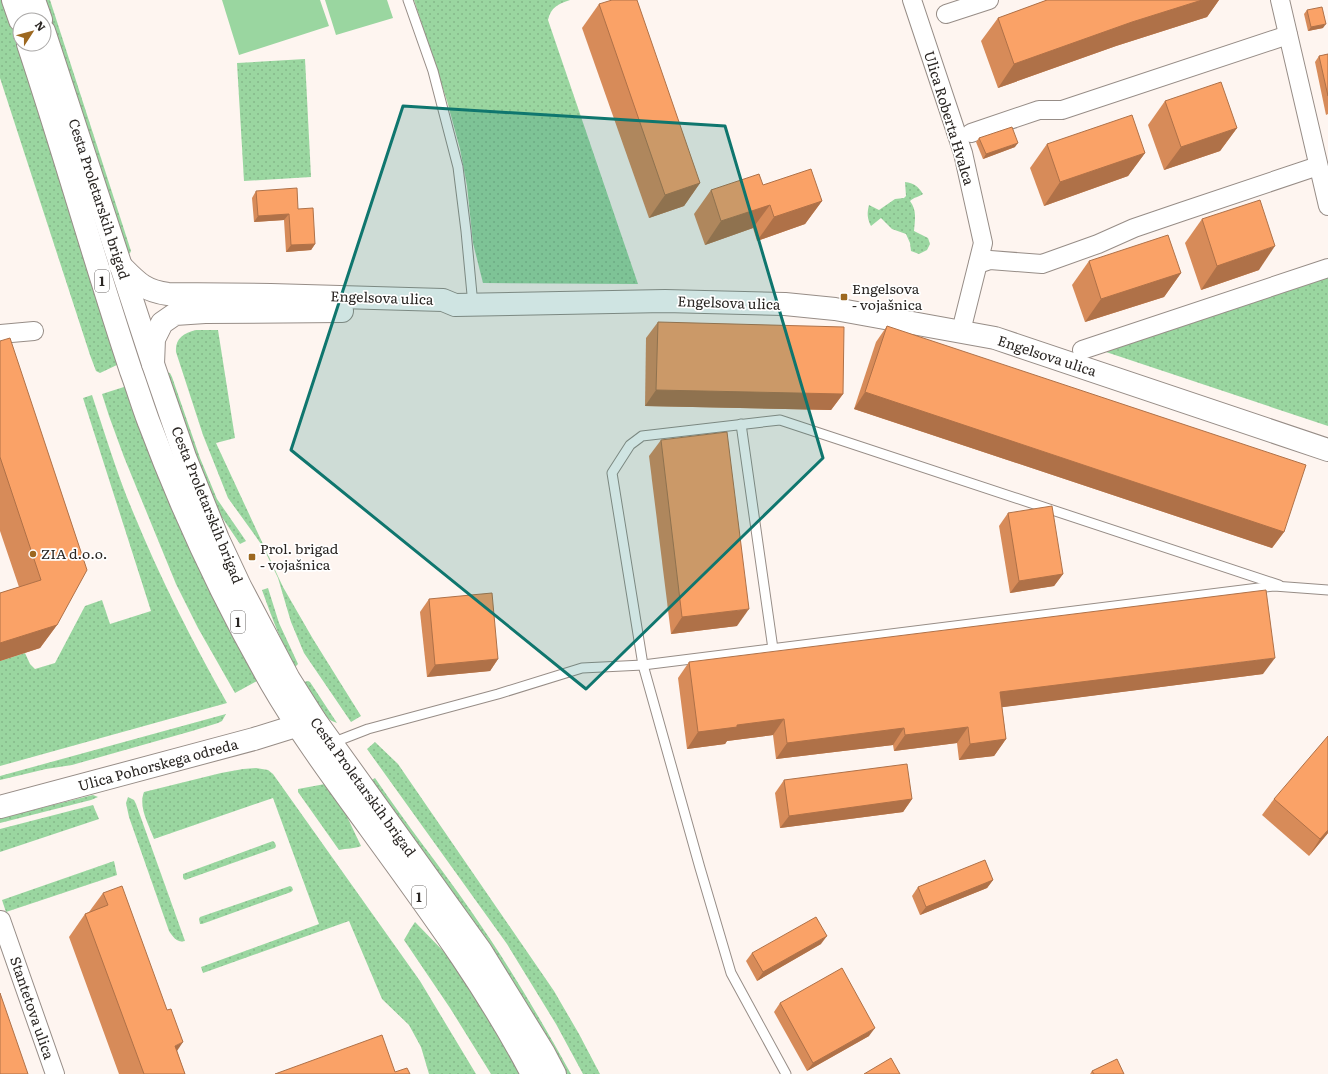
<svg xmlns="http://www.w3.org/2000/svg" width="1328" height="1074" font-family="Literata,serif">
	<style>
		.grass { fill: url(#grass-dots) }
		.pitch { fill: #9ad6a0 }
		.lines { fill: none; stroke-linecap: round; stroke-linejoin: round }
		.lane-casing { stroke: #978d87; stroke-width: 11 }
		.street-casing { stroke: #978d87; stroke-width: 20 }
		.secondary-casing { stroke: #978d87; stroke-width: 24 }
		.primary-casing { stroke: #978d87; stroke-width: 24 }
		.lane { stroke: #fff; stroke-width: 9 }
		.street { stroke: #fff; stroke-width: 18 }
		.secondary { stroke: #fff; stroke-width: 22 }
		.primary { stroke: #fff; stroke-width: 22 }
		.wall { fill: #d78b59 }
		.shaded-wall { fill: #af7148 }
		.building { fill: #faa267; stroke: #af7148 }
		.marked { fill: #0f766e; fill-opacity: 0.2; stroke: #0f766e; stroke-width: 3; stroke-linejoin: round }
		.poi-dot { fill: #9d6820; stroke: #fff; stroke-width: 1.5 }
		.labels { text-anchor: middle; stroke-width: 3.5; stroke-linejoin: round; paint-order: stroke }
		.shield { fill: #fff; stroke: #6a6765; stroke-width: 1 }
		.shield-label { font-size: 13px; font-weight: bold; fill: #2a2623 }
		.street-label { font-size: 14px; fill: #2a2623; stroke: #fff }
		.poi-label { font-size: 14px; fill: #2a2623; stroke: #fff; text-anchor: start }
	</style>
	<defs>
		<pattern id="grass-dots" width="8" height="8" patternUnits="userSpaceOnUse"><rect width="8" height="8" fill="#9ad6a0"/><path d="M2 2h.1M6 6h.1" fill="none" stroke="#85b88a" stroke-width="1.8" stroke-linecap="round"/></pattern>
	</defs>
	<rect width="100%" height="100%" fill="#fef5f0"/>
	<!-- grass -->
	<g class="grass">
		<polygon points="0,0 4,0 119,364 100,373 96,371 90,355 0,78"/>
		<polygon points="44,0 50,0 131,251 130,253 127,255"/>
		<path d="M414,0H570C558,4 551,7 548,20L638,284L483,283L473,243L467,186L460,149L447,101Z"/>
		<polygon points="305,59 311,177 244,181 237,63"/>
		<path d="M905,182C914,183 918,186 923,194C919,197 914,197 910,201C917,210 915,220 914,231L928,238L930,244L927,250L919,254L911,251L910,243L906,234L892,229L881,218L871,226C867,218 867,213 869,205L879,210L895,199L904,198L906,196Z"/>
		<polygon points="1328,271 1328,426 1094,348"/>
		<path d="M196,330H218L235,438L216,443L283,587L313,639L361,716L351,722L304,653L291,622L278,578L263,547L254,534L228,498L203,435L176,352C175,339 183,333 196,330Z"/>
		<polygon points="166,372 170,373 172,377 200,458 217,499 246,541 240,544 211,501"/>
		<polygon points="127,386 257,681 235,693 198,628 176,584 124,457 109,416 102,394"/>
		<path d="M92,395C105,434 117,474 133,512C160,578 192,641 227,703L0,766V661L25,653L30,664L35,669L55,663L85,606L102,600L110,624L151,611L83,398Z"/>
		<path d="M268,588L279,623L298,664L295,667C280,640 272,618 262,590Z"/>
		<path d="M308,681L310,682L337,723C320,718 313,696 304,682Z"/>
		<polygon points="226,714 222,721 218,723 192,731 72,765 46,769 0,780 0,776"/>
		<polygon points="375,742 398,764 554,991 579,1034 600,1074 583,1074 556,1024 507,944 367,749"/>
		<path d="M256,768L268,770L273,774L420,981L476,1074H429L421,1047L409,1025L382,999L349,921L203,973L201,967L319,924L273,798L154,839C149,825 138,807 144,792L221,773L243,769Z"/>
		<path d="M375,778C406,824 440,866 471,911C508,964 540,1018 571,1074H564L370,781Z"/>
		<path d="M325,784L341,804L361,846C355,849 346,848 339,850L298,792V789Z"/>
		<polygon points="93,795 98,797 91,800 0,823 0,818"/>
		<path d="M128,797L134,800L136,804L185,941C177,943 173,937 169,931L129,817L126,803Z"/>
		<polygon points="93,805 99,819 0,852 0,829"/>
		<polygon points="273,841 275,843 276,846 275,848 185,880 183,878 183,874"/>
		<polygon points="114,861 117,875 6,912 2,900"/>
		<polygon points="290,886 292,887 293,890 291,892 202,924 200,924 199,919 200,917"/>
		<polygon points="415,922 452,960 522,1074 491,1074 450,1008 404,940 411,928"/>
	</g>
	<!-- pitch -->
	<g class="pitch">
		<polygon points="222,0 320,0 329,26 239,55"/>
		<polygon points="325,0 387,0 393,18 336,35"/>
	</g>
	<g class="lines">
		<!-- lane casing -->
		<g class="lane-casing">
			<g id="lane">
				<polyline points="408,0 433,71 458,167 466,231 473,305"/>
				<polyline points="741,424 773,649"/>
				<polyline points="332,743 368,729 498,694 582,668 643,665 1274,586 1328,590"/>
				<polyline points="786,1074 731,973 700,868 643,665 612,473 630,445 642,436 780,420 1279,585"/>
			</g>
		</g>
		<!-- street casing -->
		<g class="street-casing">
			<g id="street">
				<polyline points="912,0 963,153 983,243 961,331"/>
				<polyline points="1280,0 1328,206"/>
				<polyline points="946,14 989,0"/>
				<polyline points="971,133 1039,110 1062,110 1288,35"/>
				<polyline points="978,264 990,260 1042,264 1098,244 1134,228 1181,212 1318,166"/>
				<polyline points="0,334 34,331"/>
				<polyline points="1082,350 1328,268"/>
				<polyline points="0,921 1,920 55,1074"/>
			</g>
		</g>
		<!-- secondary casing -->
		<g class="secondary-casing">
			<g id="secondary">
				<path d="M120,265C137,282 144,291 168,294L271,295L443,300L455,305L665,301L785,304L835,309L995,338L1328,450"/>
				<polyline points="153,364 154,339 162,323 175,314 205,312 342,311"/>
				<polyline points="0,807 254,739 315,720"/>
			</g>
		</g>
		<!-- primary casing -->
		<g class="primary-casing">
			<g id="primary">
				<polyline points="13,0 20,20"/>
				<polyline points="34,0 41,20"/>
				<polyline points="44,31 153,364 185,457 218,539 240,586 289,679 315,720 481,951 544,1053 555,1074"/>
				<path d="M28,44C64,152 95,263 131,371C137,387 142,404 148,420C182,511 223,599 271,683C300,733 335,780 369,827C427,907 486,986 532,1074"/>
			</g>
		</g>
		<!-- lane -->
		<use href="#lane" class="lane"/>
		<!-- street -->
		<use href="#street" class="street"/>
		<!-- secondary -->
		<use href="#secondary" class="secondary"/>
		<!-- primary -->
		<use href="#primary" class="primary"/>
	</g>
	<!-- wall -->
	<g class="wall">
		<polygon points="1047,0 1219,0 1207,17 1116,46 998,88 981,41 998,18"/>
		<polygon points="599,4 700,183 684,206 649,218 582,28"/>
		<polygon points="1307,10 1323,28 1308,31 1304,14"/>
		<polygon points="1328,54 1328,114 1326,115 1315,62 1319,56"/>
		<polygon points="1165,101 1237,128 1220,151 1164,170 1148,125"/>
		<polygon points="979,138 1015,147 983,159 976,142"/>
		<polygon points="1047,144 1145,153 1128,176 1044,206 1030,168"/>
		<polygon points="763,185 822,201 805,224 757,241 753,228 705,245 694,214 711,190"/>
		<polygon points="256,191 298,209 315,244 311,250 286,252 284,220 254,222 252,198"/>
		<polygon points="1202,219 1259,270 1201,290 1185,243"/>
		<polygon points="1089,261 1181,273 1164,297 1085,322 1072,285"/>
		<polygon points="658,322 843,394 831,410 645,406 646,338"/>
		<polygon points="887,326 1284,532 1272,548 854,409 876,342"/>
		<polygon points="0,341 57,625 40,648 0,661 0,593 19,587 0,531"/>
		<polygon points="661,440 737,626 671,634 649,456"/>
		<polygon points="1008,513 1063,574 1054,586 1010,593 999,526"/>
		<polygon points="429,599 498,659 490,671 427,677 420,612"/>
		<polygon points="689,662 1263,674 1002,707 1006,739 994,756 959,760 957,743 894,751 893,745 776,759 773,735 727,741 725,744 687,749 678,678"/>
		<polygon points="784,780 912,799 903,812 780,828 775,793"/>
		<polygon points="1274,799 1328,833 1309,856 1262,815"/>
		<polygon points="993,880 987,888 920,915 912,896 918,887"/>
		<polygon points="103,893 177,1051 185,1074 119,1074 69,937 85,914 89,912"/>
		<polygon points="821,944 757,981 746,961 752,953"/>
		<polygon points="780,1003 869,1036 807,1071 774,1012"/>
		<polygon points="1092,1071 1124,1074 1090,1074"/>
	</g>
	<!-- shaded-wall -->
	<g class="shaded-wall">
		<polygon points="1202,0 1219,0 1207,17 1116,46 998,88 1014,64 1132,22"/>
		<polygon points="1326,24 1323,28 1308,31 1311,27"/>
		<polygon points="1237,128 1220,151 1164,170 1181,147"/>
		<polygon points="1018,143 1015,147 983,159 986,154"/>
		<polygon points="1145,153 1128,176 1044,206 1060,182"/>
		<polygon points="700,183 684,206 649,218 665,195"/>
		<polygon points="822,201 805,224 757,241 774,217"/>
		<polygon points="770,205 753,228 705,245 721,221"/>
		<polygon points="289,214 284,220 254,222 258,216"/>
		<polygon points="315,244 311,250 286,252 291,245"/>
		<polygon points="1275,246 1259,270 1201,290 1217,266"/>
		<polygon points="1181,273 1164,297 1085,322 1101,299"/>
		<polygon points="656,390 843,394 831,410 645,406"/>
		<polygon points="865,392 1284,532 1272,548 854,409"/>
		<polygon points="1063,574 1054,586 1010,593 1019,581"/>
		<polygon points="749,609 737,626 671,634 682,617"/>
		<polygon points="57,625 40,648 0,661 0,643"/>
		<polygon points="1275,658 1263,674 988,709 1000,692"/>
		<polygon points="498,659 490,671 427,677 435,665"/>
		<polygon points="784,719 773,735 727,741 725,744 687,749 698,732 737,725"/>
		<polygon points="968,727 957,743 894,751 905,735"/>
		<polygon points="904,728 893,745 776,759 787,743"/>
		<polygon points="1006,739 994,756 959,760 970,744"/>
		<polygon points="912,799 903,812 780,828 789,816"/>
		<polygon points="1328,830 1328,833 1309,856 1320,839"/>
		<polygon points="993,880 987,888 920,915 926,907"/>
		<polygon points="827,936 821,944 757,981 763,972"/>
		<polygon points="875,1028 869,1036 807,1071 813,1063"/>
		<polygon points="183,1042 167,1066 175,1046"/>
	</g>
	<!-- building -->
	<g class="building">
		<polygon points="612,0 637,0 700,183 665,195 599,4"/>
		<polygon points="1047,0 1202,0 1132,22 1014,64 998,18"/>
		<polygon points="1322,7 1326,24 1311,27 1307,10"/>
		<polygon points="1328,54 1328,96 1319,56"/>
		<polygon points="1221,82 1237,128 1181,147 1165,101"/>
		<polygon points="1132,115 1145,153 1060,182 1047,144"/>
		<polygon points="1012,127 1018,143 986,154 979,138"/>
		<polygon points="811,169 822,201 774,217 770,205 721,221 711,190 759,174 763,185"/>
		<polygon points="297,188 298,209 313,208 315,244 291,245 289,214 258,216 256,191"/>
		<polygon points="1260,200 1275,246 1217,266 1202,219"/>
		<polygon points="1168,235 1181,273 1101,299 1089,261"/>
		<polygon points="658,322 844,327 843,394 656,390"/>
		<polygon points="887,326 1306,465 1284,532 865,392"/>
		<polygon points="10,338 87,570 57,625 0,643 0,593 41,580 0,457 0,341"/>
		<polygon points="727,432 749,609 682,617 661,440"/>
		<polygon points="1052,506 1063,574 1019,581 1008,513"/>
		<polygon points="1266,590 1275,658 1000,692 1006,739 970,744 968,727 905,735 904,728 787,743 784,719 737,725 737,727 698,732 689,662"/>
		<polygon points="492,593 498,659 435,665 429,599"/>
		<polygon points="1328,736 1328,830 1320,839 1274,799"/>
		<polygon points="907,764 912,799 789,816 784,780"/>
		<polygon points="985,860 993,880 926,907 918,887"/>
		<polygon points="122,886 167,1010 171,1009 183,1042 175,1046 185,1074 144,1074 85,914 108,905 103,893"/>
		<polygon points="816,917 827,936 763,972 752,953"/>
		<polygon points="842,968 875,1028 813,1063 780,1003"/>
		<polygon points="0,993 28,1074 0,1074"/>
		<polygon points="382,1035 395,1072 407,1068 410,1074 275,1074"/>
		<polygon points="891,1058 900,1074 864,1074"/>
		<polygon points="1117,1059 1124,1074 1094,1074 1092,1071"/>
	</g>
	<!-- marked area -->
	<path class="marked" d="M403,106L725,126L823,458L586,689L291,450Z"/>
	<!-- markers -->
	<g class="poi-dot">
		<rect x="840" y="293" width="8" height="8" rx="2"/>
		<circle cx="33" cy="554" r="4"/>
		<rect x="248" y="553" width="8" height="8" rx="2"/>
	</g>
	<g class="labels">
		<!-- shield labels -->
		<g class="shield">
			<rect x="95" y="270" width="14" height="22" rx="3"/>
			<rect x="231" y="611" width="14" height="22" rx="3"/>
			<rect x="412" y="886" width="14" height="22" rx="3"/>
		</g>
		<g class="shield-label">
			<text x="102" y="286">1</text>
			<text x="238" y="627">1</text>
			<text x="419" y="902">1</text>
		</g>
		<!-- street labels -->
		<g class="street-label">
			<text transform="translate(949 118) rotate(73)" y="5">Ulica Roberta Hvalca</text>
			<text transform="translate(99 199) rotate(72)" y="5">Cesta Proletarskih brigad</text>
			<text transform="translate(382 298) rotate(2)" y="5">Engelsova ulica</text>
			<text transform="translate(729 303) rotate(2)" y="5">Engelsova ulica</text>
			<text transform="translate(1047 356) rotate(18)" y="5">Engelsova ulica</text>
			<text transform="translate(207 505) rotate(68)" y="5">Cesta Proletarskih brigad</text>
			<text transform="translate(158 765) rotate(-15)" y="5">Ulica Pohorskega odreda</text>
			<text transform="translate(363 787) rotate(54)" y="5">Cesta Proletarskih brigad</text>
			<text transform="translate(32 1008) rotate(71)" y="5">Stantetova ulica</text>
		</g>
		<!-- poi labels -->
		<g class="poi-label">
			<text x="852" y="294">Engelsova<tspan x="852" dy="16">- vojašnica</tspan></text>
			<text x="260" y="554">Prol. brigad<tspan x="260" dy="16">- vojašnica</tspan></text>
			<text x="41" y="559">ZIA d.o.o.</text>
		</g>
	</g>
	<!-- north arrow -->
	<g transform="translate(32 32) rotate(54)"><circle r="19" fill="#ffffff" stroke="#aaa8a7"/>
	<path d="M0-3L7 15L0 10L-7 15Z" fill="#9d6820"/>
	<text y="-6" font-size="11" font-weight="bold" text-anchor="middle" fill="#2a2623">N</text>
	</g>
</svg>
